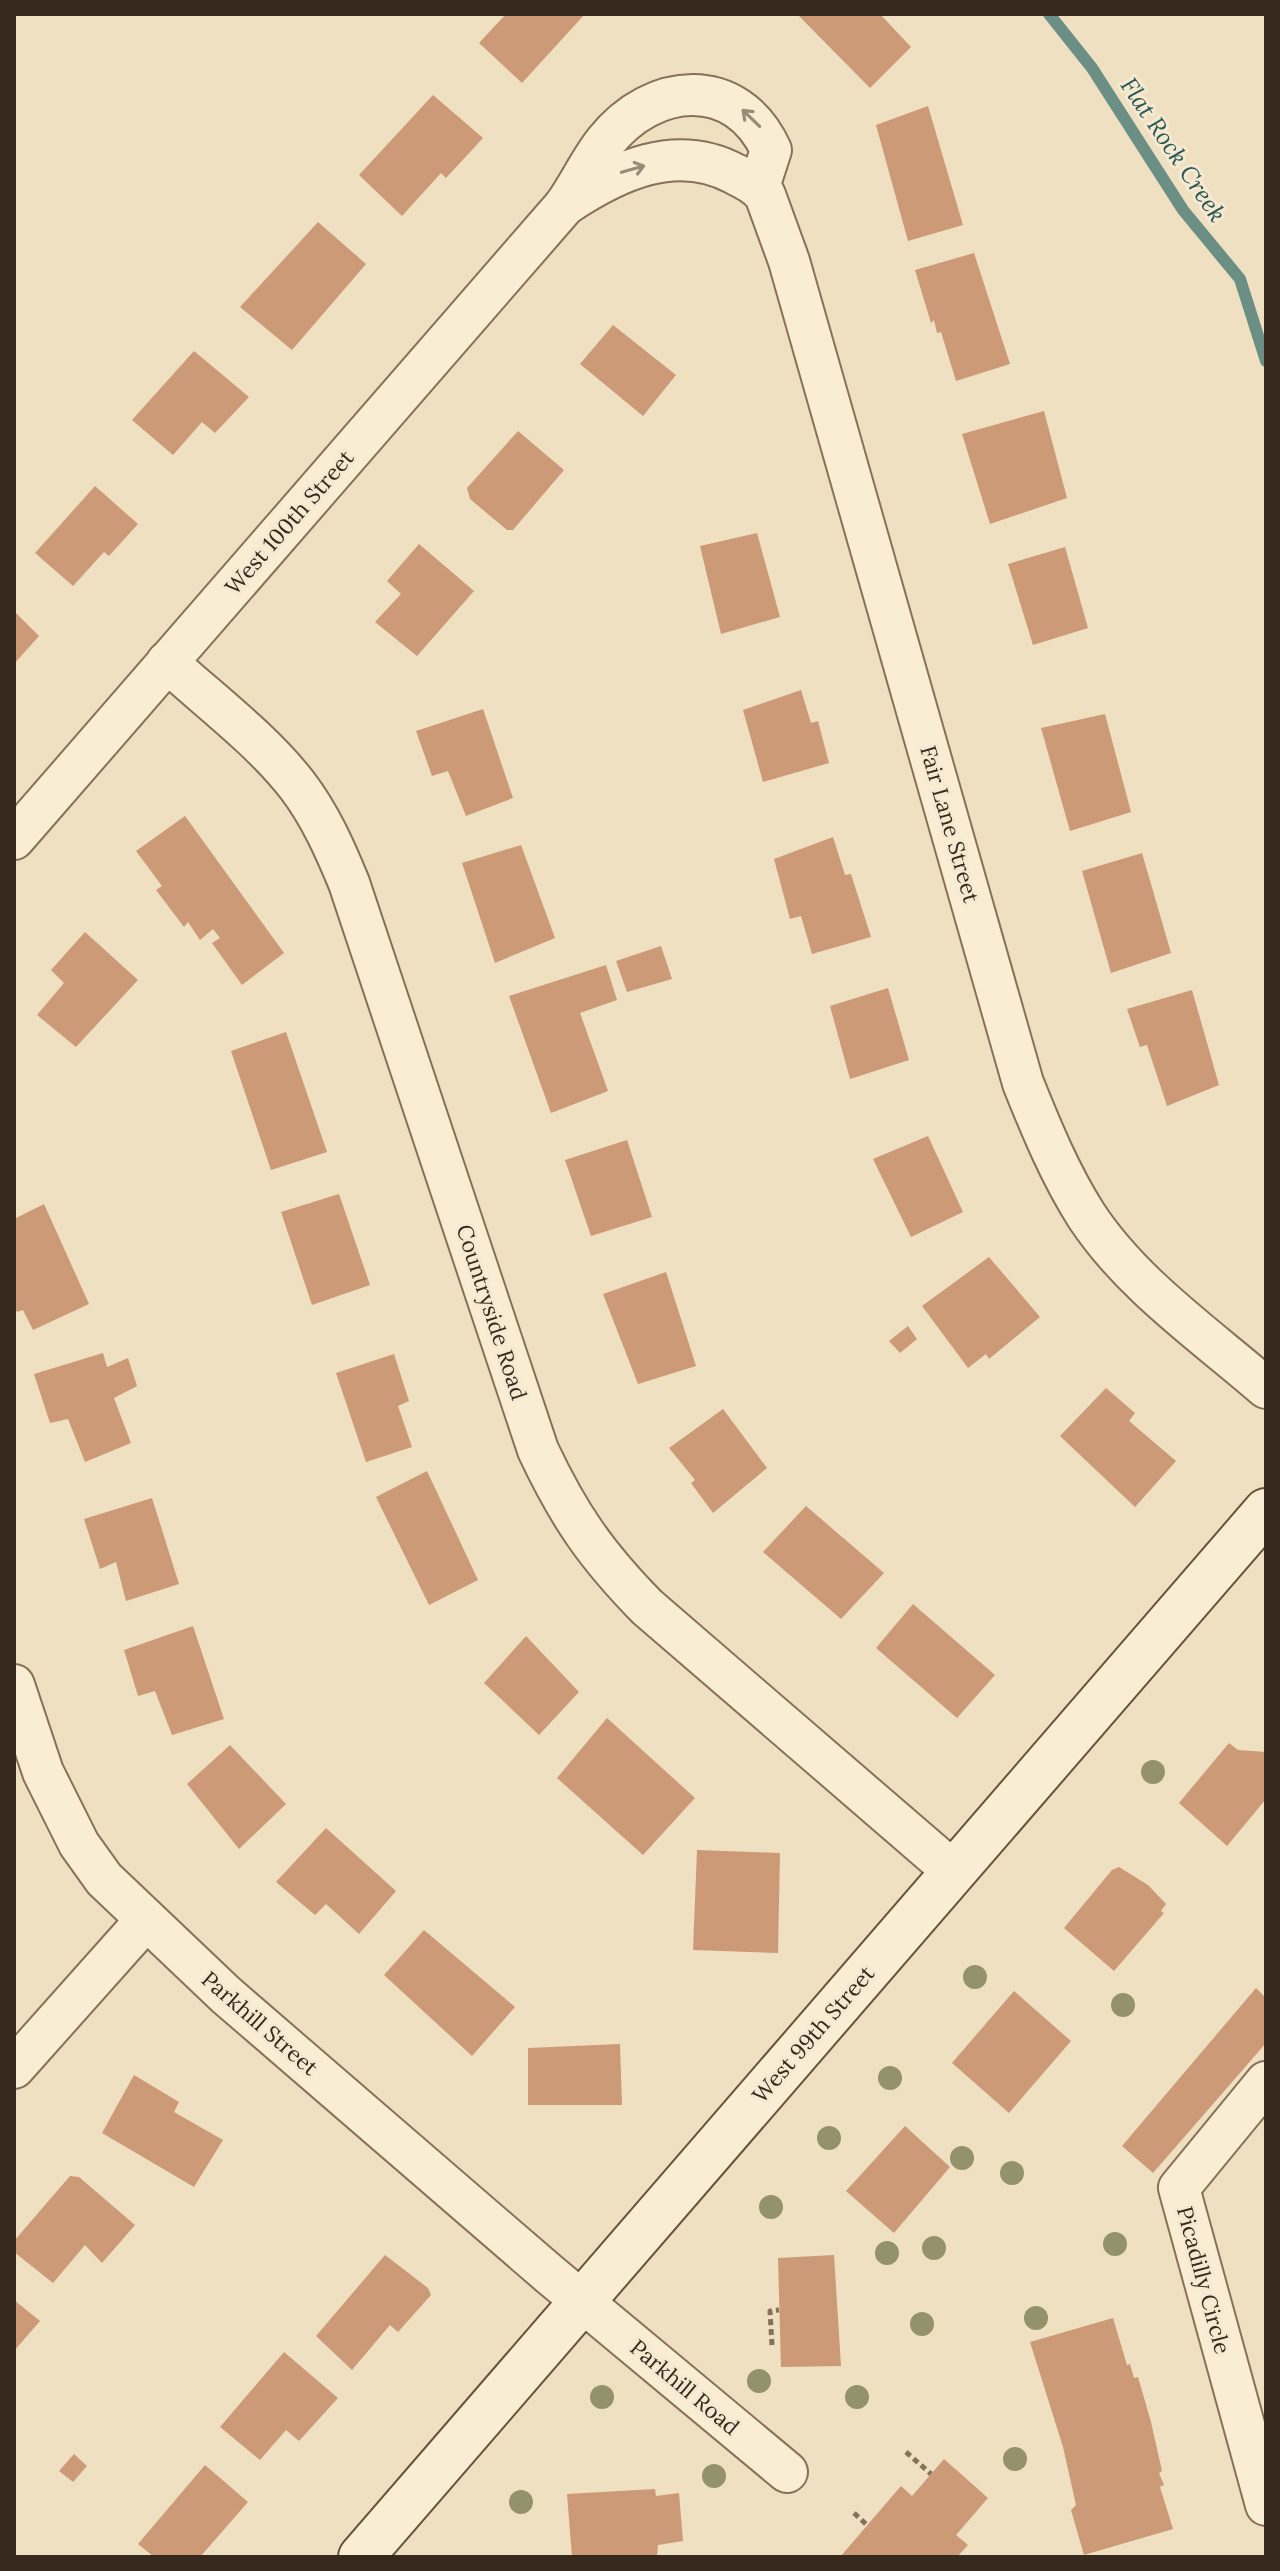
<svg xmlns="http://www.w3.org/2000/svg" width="1280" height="2571" font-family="Lora,serif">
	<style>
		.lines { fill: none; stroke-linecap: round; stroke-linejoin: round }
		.stream { stroke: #6b8e85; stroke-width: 12 }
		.building { fill: #cc9a77 }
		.street-casing { stroke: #877159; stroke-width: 44 }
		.secondary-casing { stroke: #69523c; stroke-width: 48 }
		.path { stroke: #877159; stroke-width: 5; stroke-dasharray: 6 4; stroke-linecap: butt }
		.street { stroke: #f9edd4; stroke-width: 40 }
		.secondary { stroke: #f9edd4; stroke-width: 44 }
		.tree { fill: #93926b }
		.oneway { stroke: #988b78 }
		.labels { text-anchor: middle; stroke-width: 6; stroke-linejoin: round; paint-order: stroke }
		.street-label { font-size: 22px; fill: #37291d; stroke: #f5ead1 }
		.water-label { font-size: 24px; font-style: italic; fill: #2c5754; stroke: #f5ead1 }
	</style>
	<rect width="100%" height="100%" fill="#eee0c1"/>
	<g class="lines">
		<!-- stream -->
		<polyline class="stream" points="1049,14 1092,68 1183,210 1240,279 1266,361"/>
	</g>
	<!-- building -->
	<g class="building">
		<polygon points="506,14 585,14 522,83 479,43"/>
		<polygon points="797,14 880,14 911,47 870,88"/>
		<polygon points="433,95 483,138 446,178 441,173 402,216 359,175"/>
		<polygon points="928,106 963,225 908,241 876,125"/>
		<polygon points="318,222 366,264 292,350 240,307"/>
		<polygon points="974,253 1010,364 956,381 941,332 937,333 934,320 931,323 915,270"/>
		<polygon points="613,325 676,375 643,416 580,364"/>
		<polygon points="194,351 249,397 215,433 202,422 173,455 132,420"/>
		<polygon points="1044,411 1067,498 990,524 962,434"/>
		<polygon points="518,431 564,470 513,530 507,530 470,499 467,488"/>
		<polygon points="95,486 138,524 109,556 104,552 73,586 35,553"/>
		<polygon points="757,533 780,617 721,634 700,546"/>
		<polygon points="419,544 474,591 417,656 375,622 401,594 387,581"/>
		<polygon points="1065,547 1088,628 1033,645 1008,564"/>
		<polygon points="14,611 39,636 14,664"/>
		<polygon points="801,690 811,723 818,721 829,763 763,782 743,710"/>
		<polygon points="483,709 513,798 466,816 448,771 432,776 416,731"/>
		<polygon points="1105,714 1131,812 1070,831 1041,728"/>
		<polygon points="185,816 284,953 242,985 212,943 220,938 213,929 200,940 188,922 184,927 156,890 162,886 136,851"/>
		<polygon points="833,837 845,875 851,874 871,937 812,954 801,916 790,919 774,859"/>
		<polygon points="521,845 555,938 495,963 462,863"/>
		<polygon points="1142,853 1171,953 1111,973 1082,871"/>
		<polygon points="85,932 138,980 76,1047 37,1015 64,983 51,970"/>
		<polygon points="661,946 672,979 627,992 616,961"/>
		<polygon points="606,965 617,1000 580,1013 608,1091 551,1113 509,996"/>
		<polygon points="888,988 909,1060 850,1079 830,1006"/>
		<polygon points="1192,990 1219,1085 1167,1106 1147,1045 1140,1047 1127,1009"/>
		<polygon points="286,1032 327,1152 271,1170 231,1051"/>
		<polygon points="928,1136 963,1212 911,1237 873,1159"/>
		<polygon points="627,1140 652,1217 591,1236 565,1160"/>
		<polygon points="339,1194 370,1285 312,1305 281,1212"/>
		<polygon points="44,1204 89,1304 33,1330 23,1310 17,1312 14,1306 14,1219"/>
		<polygon points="989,1257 1040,1317 989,1359 986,1354 968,1368 922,1306"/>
		<polygon points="666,1272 696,1366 638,1384 603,1294"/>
		<polygon points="908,1326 917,1339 900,1353 889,1341"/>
		<polygon points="103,1353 107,1367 128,1358 137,1386 114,1398 131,1443 85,1462 68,1419 50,1423 34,1374"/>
		<polygon points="394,1354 409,1401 398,1406 412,1447 366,1462 336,1373"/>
		<polygon points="1106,1388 1135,1413 1129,1421 1176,1461 1135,1507 1060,1436"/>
		<polygon points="723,1409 767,1468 713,1513 691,1483 695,1480 669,1448"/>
		<polygon points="427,1471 478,1580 429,1605 376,1497"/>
		<polygon points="152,1498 179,1584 126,1601 116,1562 100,1569 84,1519"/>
		<polygon points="806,1506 884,1573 841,1619 763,1552"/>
		<polygon points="913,1604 995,1675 957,1718 876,1648"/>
		<polygon points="193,1626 224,1719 172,1735 155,1691 138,1696 124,1650"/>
		<polygon points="526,1636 579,1692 539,1735 484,1683"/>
		<polygon points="607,1718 695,1798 643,1855 557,1778"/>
		<polygon points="1229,1743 1238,1750 1266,1752 1266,1799 1227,1846 1179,1803"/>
		<polygon points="230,1745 286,1804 239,1849 187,1784"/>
		<polygon points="326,1828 396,1891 359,1934 326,1904 315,1915 276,1882"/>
		<polygon points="697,1850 780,1853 778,1953 693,1950"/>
		<polygon points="1119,1867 1148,1885 1166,1904 1161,1911 1164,1913 1114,1971 1064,1928 1112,1870"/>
		<polygon points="424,1930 515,2007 472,2056 384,1975"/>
		<polygon points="1256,1988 1266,1998 1266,2043 1153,2173 1122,2146"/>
		<polygon points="1014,1991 1071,2041 1009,2113 952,2063"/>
		<polygon points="620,2044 622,2105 528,2105 528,2048"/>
		<polygon points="134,2075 179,2102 174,2112 223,2140 194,2187 102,2133"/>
		<polygon points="905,2126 950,2167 894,2233 846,2191"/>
		<polygon points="70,2176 79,2177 135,2225 102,2263 85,2245 53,2283 14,2252 14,2241"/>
		<polygon points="385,2255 428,2288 431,2295 398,2332 390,2325 352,2370 316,2336"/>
		<polygon points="834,2255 841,2366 781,2367 778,2258"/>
		<polygon points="14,2300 40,2321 14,2351"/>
		<polygon points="1113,2318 1127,2365 1130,2364 1134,2378 1138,2377 1151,2422 1162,2471 1159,2473 1164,2485 1160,2487 1173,2529 1084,2555 1071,2510 1076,2505 1063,2447 1030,2342"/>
		<polygon points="284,2352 338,2398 299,2441 286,2430 260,2460 220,2427"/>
		<polygon points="74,2454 87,2466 73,2482 59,2471"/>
		<polygon points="944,2459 988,2498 956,2535 968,2545 957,2557 840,2557 901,2486 912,2496"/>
		<polygon points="205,2465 248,2502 200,2557 154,2557 138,2544"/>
		<polygon points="655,2489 656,2496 679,2493 683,2541 658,2545 657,2557 572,2557 567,2494"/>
	</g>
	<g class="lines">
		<!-- street casing -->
		<g class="street-casing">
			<g id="street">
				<path d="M565,205C616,171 676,142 735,174C747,180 757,185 765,195L789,261L1023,1083C1041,1128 1060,1174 1086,1215C1131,1284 1205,1335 1266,1388"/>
				<path d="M167,662C210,701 261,739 297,785C320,815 335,849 349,883L538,1450C569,1516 596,1555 647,1607L953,1871"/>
				<path d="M14,839L565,205C579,185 590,161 605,142C653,81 737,75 771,150L759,187"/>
				<polyline points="14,1685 43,1772 79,1844 104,1879 226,1995 548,2273 787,2472"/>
				<polyline points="14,2068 145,1921"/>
				<polyline points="1266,2082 1179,2188 1266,2505"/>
			</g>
		</g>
		<!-- secondary casing -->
		<g class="secondary-casing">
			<polyline id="secondary" points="361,2557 1266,1511"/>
		</g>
		<!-- path -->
		<g class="path">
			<polyline points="772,2345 770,2311 779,2310"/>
			<polyline points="906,2452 931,2474"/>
			<polyline points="854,2513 867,2525"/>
		</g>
		<!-- street -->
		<use href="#street" class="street"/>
		<!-- secondary -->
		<use href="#secondary" class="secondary"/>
	</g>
	<!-- trees -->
	<g class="tree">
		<circle cx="1153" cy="1772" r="12"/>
		<circle cx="975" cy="1977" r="12"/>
		<circle cx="1123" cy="2005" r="12"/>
		<circle cx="890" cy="2078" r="12"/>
		<circle cx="829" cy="2138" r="12"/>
		<circle cx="962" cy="2158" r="12"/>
		<circle cx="1012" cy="2173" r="12"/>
		<circle cx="771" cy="2207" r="12"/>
		<circle cx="1115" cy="2244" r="12"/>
		<circle cx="934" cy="2248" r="12"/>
		<circle cx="887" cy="2253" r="12"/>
		<circle cx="1036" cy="2318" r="12"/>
		<circle cx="922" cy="2324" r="12"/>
		<circle cx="759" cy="2381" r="12"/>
		<circle cx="602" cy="2397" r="12"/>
		<circle cx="857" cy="2397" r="12"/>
		<circle cx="1015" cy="2459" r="12"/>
		<circle cx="714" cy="2476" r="12"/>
		<circle cx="521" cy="2502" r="12"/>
	</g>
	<!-- one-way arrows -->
	<defs><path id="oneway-shaft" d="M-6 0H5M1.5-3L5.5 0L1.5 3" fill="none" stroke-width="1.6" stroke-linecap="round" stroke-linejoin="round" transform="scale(2)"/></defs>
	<g class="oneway">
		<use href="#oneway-shaft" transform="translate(751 118) rotate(-136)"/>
		<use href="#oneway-shaft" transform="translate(633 169) rotate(-16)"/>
	</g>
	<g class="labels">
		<!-- street labels -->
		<g class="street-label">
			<text transform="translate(289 522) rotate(-49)" y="8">West 100th Street</text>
			<text transform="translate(950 824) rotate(74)" y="8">Fair Lane Street</text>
			<text transform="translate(492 1312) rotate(72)" y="8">Countryside Road</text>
			<text transform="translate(260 2023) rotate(41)" y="8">Parkhill Street</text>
			<text transform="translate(813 2034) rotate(-49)" y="8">West 99th Street</text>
			<text transform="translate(1204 2280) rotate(75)" y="8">Picadilly Circle</text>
			<text transform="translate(685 2387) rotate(40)" y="8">Parkhill Road</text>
		</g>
		<!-- water labels -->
		<g class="water-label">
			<text transform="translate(1173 150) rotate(56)" y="8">Flat Rock Creek</text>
		</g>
	</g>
	<!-- border -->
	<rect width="1280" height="2571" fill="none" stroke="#37291d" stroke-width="32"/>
</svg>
